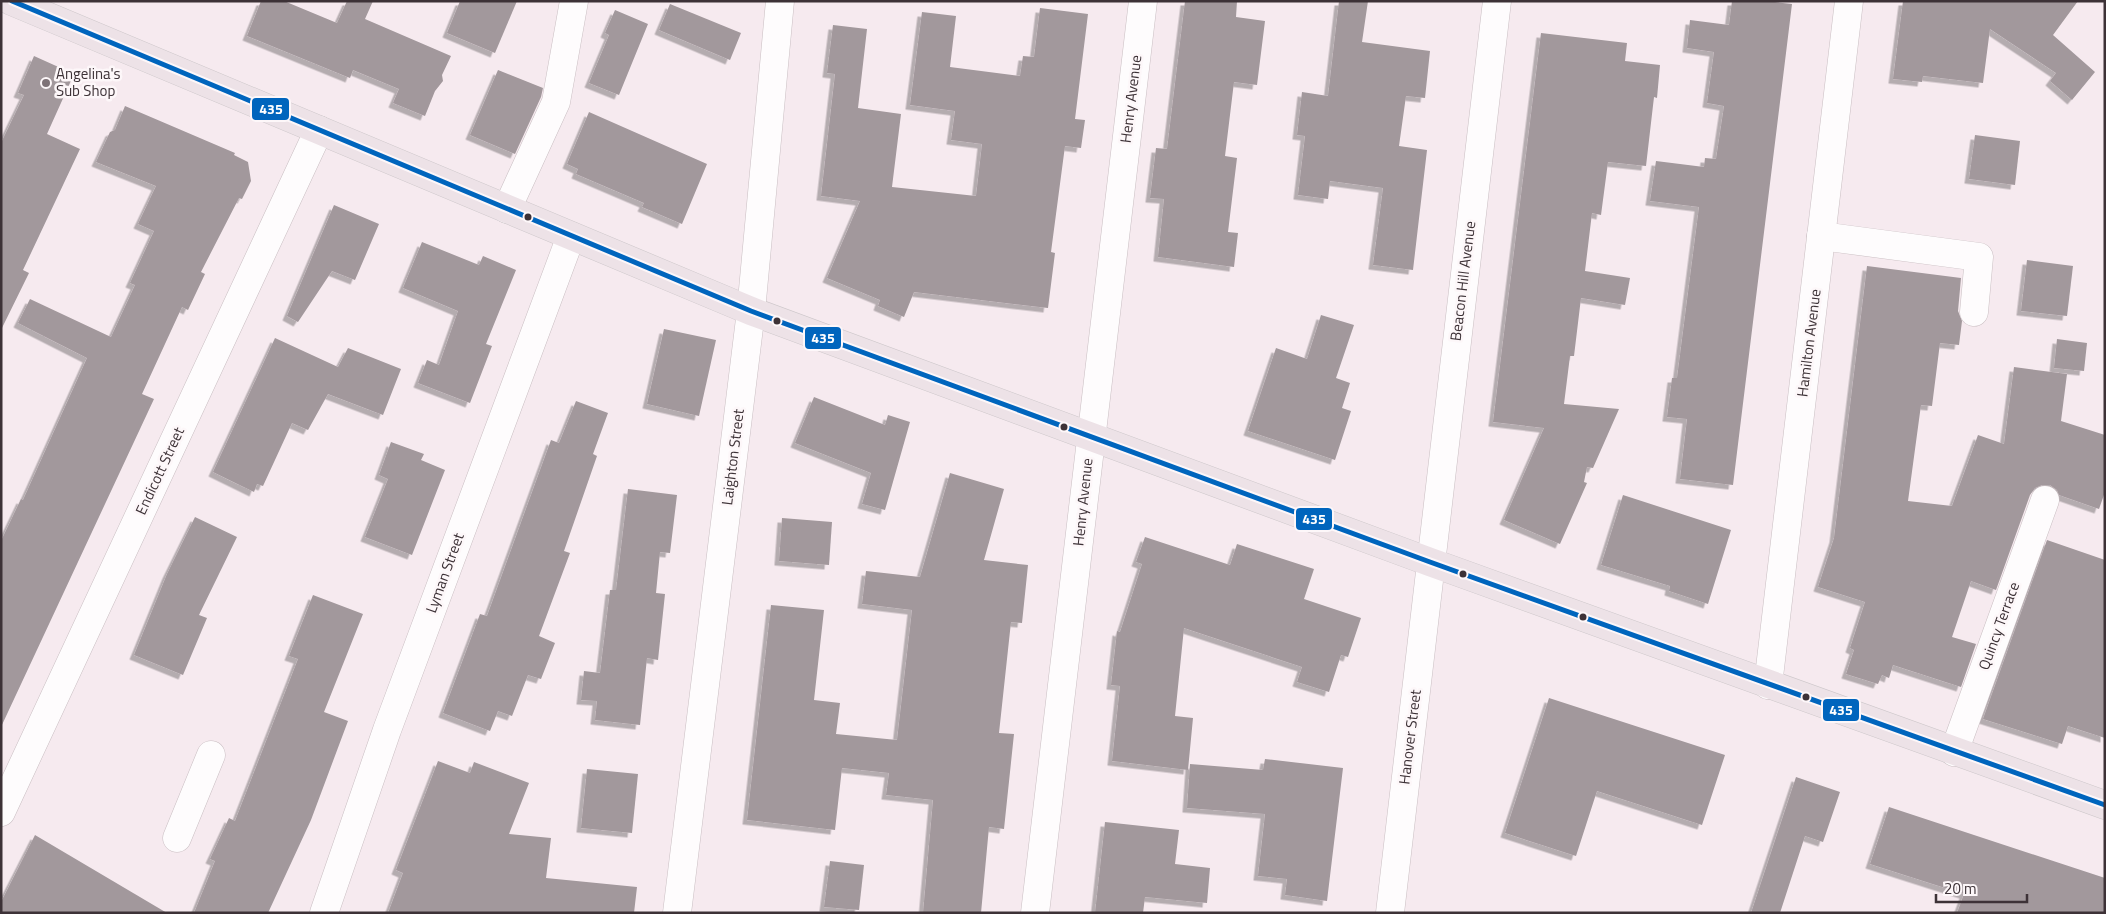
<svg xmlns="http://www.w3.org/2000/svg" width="2106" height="914" font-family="'Titillium Web',sans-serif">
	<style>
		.building { fill: #a2989c; filter: url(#shadow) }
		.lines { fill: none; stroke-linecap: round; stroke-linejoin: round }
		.minor-casing { stroke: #c9bec2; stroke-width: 29 }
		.major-casing { stroke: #cdc7ca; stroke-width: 29 }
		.minor { stroke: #fefcfd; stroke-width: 28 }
		.major { stroke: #ede2e7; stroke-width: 28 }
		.bus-1-casing { stroke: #fdf7f9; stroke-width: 9 }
		.bus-1 { stroke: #0065bd; stroke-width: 5 }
		.poi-dot { fill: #7e7277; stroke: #fdf7f9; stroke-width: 2 }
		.bus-dot { fill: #3d3237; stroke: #fdf7f9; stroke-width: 2 }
		.labels { text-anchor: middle; stroke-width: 5; stroke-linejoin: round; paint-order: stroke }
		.poi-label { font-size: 15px; fill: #3d3237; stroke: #fdf7f9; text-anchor: start }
		.street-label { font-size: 15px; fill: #3d3237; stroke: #fdf7f9 }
		.line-badge { stroke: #fdf7f9; stroke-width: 2 }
		.badge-label { font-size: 14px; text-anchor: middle; font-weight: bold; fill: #fff }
	</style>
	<defs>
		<filter id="shadow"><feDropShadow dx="-4.5" dy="4.5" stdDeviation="0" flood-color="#0004"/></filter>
	</defs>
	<rect width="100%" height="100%" fill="#f6eaef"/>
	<!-- building -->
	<g class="building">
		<polygon points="261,1 284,1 337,23 347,1 373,1 365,19 451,56 442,75 443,81 435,91 425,116 393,103 399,89 353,70 350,78 247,36"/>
		<polygon points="460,1 517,1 495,53 447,33"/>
		<polygon points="1185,1 1237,1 1236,17 1265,21 1257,85 1234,82 1225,156 1237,158 1228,232 1238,233 1234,267 1158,257 1164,199 1150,198 1156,148 1167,149"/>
		<polygon points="1339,1 1368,1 1362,42 1430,51 1425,98 1406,96 1399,146 1427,150 1413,270 1373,265 1383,188 1330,181 1328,199 1298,195 1305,136 1297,135 1302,92 1328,96"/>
		<polygon points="1732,1 1766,1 1792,4 1733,485 1680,479 1687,419 1667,417 1672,378 1677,378 1699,207 1650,201 1656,161 1704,167 1705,158 1716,159 1724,106 1707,103 1714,52 1687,48 1690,20 1729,25"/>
		<polygon points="1903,1 2078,1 2053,35 2095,72 2072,100 2050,81 2056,73 1990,29 1983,83 1923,76 1922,82 1893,79"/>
		<polygon points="670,4 741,33 730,60 659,30"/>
		<polygon points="1040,8 1088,14 1075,119 1085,120 1081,148 1065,146 1051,252 1055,253 1048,308 914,292 904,317 878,306 880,300 827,278 860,201 821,196 835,74 827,73 833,25 867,29 858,108 901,114 892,187 976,196 982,144 951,140 955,111 910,105 922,12 956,16 950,67 1020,76 1023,56 1034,57"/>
		<polygon points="615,10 648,24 619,95 589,83 609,35 605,33"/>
		<polygon points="1541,33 1627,43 1625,61 1660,65 1657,98 1654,97 1646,166 1608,162 1601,215 1592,213 1585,271 1630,278 1625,305 1581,298 1574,356 1570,356 1564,404 1619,409 1593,468 1587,467 1584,482 1587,483 1560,544 1504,520 1544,428 1493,422"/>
		<polygon points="34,56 74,74 47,134 80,149 23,270 29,273 1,330 1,143 24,95 18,93"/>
		<polygon points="498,70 543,88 541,97 515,154 470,135"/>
		<polygon points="125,106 235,153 234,155 248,162 251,181 242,199 239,198 201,272 205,274 188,310 182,307 142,394 154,399 1,727 1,541 21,499 23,500 87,358 18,323 30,299 111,337 135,285 130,283 154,231 138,224 156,186 96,162 110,132 115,130"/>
		<polygon points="589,112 707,164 682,224 642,207 644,203 576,174 578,169 567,164"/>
		<polygon points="1975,135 2020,141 2015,185 1969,179"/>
		<polygon points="334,205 379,224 355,280 332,271 298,322 287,316"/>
		<polygon points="422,242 479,265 483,256 516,270 486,344 492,346 470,403 418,383 427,360 439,365 458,311 403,288"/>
		<polygon points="2027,260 2073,266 2067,316 2021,311"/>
		<polygon points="1867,266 1961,278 1958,311 1962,321 1959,345 1940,343 1932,406 1921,405 1908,501 1952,506 1978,435 2004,444 2014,367 2067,374 2061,421 2105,435 2105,492 2099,509 2059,495 2057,490 2050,485 2042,485 2035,488 2030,495 1996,590 1971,581 1952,637 1976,644 1961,687 1893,665 1889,678 1882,675 1878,684 1846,674 1854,650 1850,648 1865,602 1818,587 1834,538"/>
		<polygon points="1321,315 1354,325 1336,378 1350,383 1342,408 1351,411 1335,460 1248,431 1276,348 1307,359"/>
		<polygon points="664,329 716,340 699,416 647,404"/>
		<polygon points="275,338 338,367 348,348 401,369 383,415 328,394 308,430 292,423 263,486 257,484 254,492 213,472"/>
		<polygon points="2057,339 2087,343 2084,371 2054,368"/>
		<polygon points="814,397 885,425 888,415 910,422 885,510 862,504 871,473 795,443"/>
		<polygon points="576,401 608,413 593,454 597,456 564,551 570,553 539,636 555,643 541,679 528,675 512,716 498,711 490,731 443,713 480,614 487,616 551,440 559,443"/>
		<polygon points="391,442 424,454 421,460 445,470 412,555 365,537 388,479 379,475"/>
		<polygon points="950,473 1004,489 984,560 1028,565 1022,623 1011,622 999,733 1014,734 1004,829 989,827 981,913 923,913 933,800 886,795 889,773 842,768 835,830 747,820 771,605 824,610 814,700 840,703 836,734 897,740 912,610 862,604 866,571 920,577"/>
		<polygon points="628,489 677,495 670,553 660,552 656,593 665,594 658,660 647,658 640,725 595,720 597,701 581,700 584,671 600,673 610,590 616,590"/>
		<polygon points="1623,495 1731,530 1708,604 1669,591 1670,586 1601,565"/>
		<polygon points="195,517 237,537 199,615 207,618 183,675 134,655 167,574"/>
		<polygon points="782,518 832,522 829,565 779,561"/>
		<polygon points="1145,537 1230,565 1237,544 1314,569 1304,599 1361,618 1348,657 1341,655 1329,692 1297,682 1302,667 1184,628 1175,716 1193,718 1188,770 1112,761 1120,686 1111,685 1117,631 1120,632 1142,564 1136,562"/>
		<polygon points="2047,540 2105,560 2105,738 2068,726 2062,744 1983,719"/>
		<polygon points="313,595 363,614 324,712 348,721 311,820 268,913 194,913 215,861 210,859 229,818 235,821 298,659 289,656"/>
		<polygon points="1549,698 1725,755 1702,825 1597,791 1576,856 1505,833"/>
		<polygon points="1265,759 1343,768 1327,901 1285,895 1287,879 1258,876 1265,814 1187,808 1190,764 1263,770"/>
		<polygon points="438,761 470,773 474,762 529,783 509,834 551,838 546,878 637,887 634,913 388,913 403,873 396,870"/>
		<polygon points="587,769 638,774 632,833 581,828"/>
		<polygon points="1796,777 1840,792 1823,842 1805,836 1780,913 1751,913"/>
		<polygon points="1889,807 2105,878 2105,913 1957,913 1964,894 1870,864"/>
		<polygon points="1105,822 1179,830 1175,864 1210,868 1207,903 1145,897 1143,913 1095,913"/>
		<polygon points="35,835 167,913 1,913 1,902"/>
		<polygon points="830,861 864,865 859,910 824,907"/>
	</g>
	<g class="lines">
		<!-- minor casing -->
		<g class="minor-casing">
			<g id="minor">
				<polyline points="507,209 556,102 574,1"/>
				<polyline points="1821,236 1979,257 1974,312"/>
				<polyline points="1768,685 1849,1"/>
				<polyline points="1954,752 2045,500"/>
				<polyline points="1,812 319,130"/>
				<polyline points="177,838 211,755"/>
				<polyline points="324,913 387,730 571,236"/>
				<polyline points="677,913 751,311 780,1"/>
				<polyline points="1035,913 1143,1"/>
				<polyline points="1390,913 1497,1"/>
			</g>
		</g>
		<!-- major casing -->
		<g class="major-casing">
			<polyline id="major" points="11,1 751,311 1430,562 2105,805"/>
		</g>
		<!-- minor -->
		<use href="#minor" class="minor"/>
		<!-- major -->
		<use href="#major" class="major"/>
		<!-- bus-1 casing -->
		<g class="bus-1-casing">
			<polyline id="bus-1" points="12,1 751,311 1430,562 2105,805"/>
		</g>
		<!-- bus-1 -->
		<use href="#bus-1" class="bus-1"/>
	</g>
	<!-- markers -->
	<circle class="poi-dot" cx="46" cy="83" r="5"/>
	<g class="bus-dot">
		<circle cx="528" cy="217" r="4.5"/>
		<circle cx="777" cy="321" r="4.5"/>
		<circle cx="1064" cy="427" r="4.5"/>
		<circle cx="1463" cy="574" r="4.5"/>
		<circle cx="1583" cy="617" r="4.5"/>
		<circle cx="1806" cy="697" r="4.5"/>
	</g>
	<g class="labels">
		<!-- poi labels -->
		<g class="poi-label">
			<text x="56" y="79">Angelina's<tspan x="56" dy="17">Sub Shop</tspan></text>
		</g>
		<!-- street labels -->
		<g class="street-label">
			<text transform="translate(1131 99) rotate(-83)" y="5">Henry Avenue</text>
			<text transform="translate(1463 281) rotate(-83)" y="5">Beacon Hill Avenue</text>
			<text transform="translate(1809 343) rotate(-83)" y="5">Hamilton Avenue</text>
			<text transform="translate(733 457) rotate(-83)" y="5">Laighton Street</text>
			<text transform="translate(160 471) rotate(-65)" y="5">Endicott Street</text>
			<text transform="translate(1083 502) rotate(-84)" y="5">Henry Avenue</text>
			<text transform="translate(445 573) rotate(-70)" y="5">Lyman Street</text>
			<text transform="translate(1999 626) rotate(-70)" y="5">Quincy Terrace</text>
			<text transform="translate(1410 737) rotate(-83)" y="5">Hanover Street</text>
		</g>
	</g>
	<g class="line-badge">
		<rect x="251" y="97" width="39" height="24" rx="5" fill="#0065bd"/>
		<rect x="804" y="326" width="38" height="24" rx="5" fill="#0065bd"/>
		<rect x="1295" y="507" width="38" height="24" rx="5" fill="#0065bd"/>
		<rect x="1822" y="698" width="38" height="24" rx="5" fill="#0065bd"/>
	</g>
	<g class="badge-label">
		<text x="271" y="114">435</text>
		<text x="823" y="343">435</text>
		<text x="1314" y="524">435</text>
		<text x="1841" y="715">435</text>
	</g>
	<!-- border -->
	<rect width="2106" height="914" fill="none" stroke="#3d3237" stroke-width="5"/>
	<!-- scale -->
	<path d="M1936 894v8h91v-8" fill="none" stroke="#3d3237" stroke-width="2.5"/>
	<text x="1944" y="894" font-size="15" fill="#3d3237" stroke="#fdf7f9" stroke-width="4" paint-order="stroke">20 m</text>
</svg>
